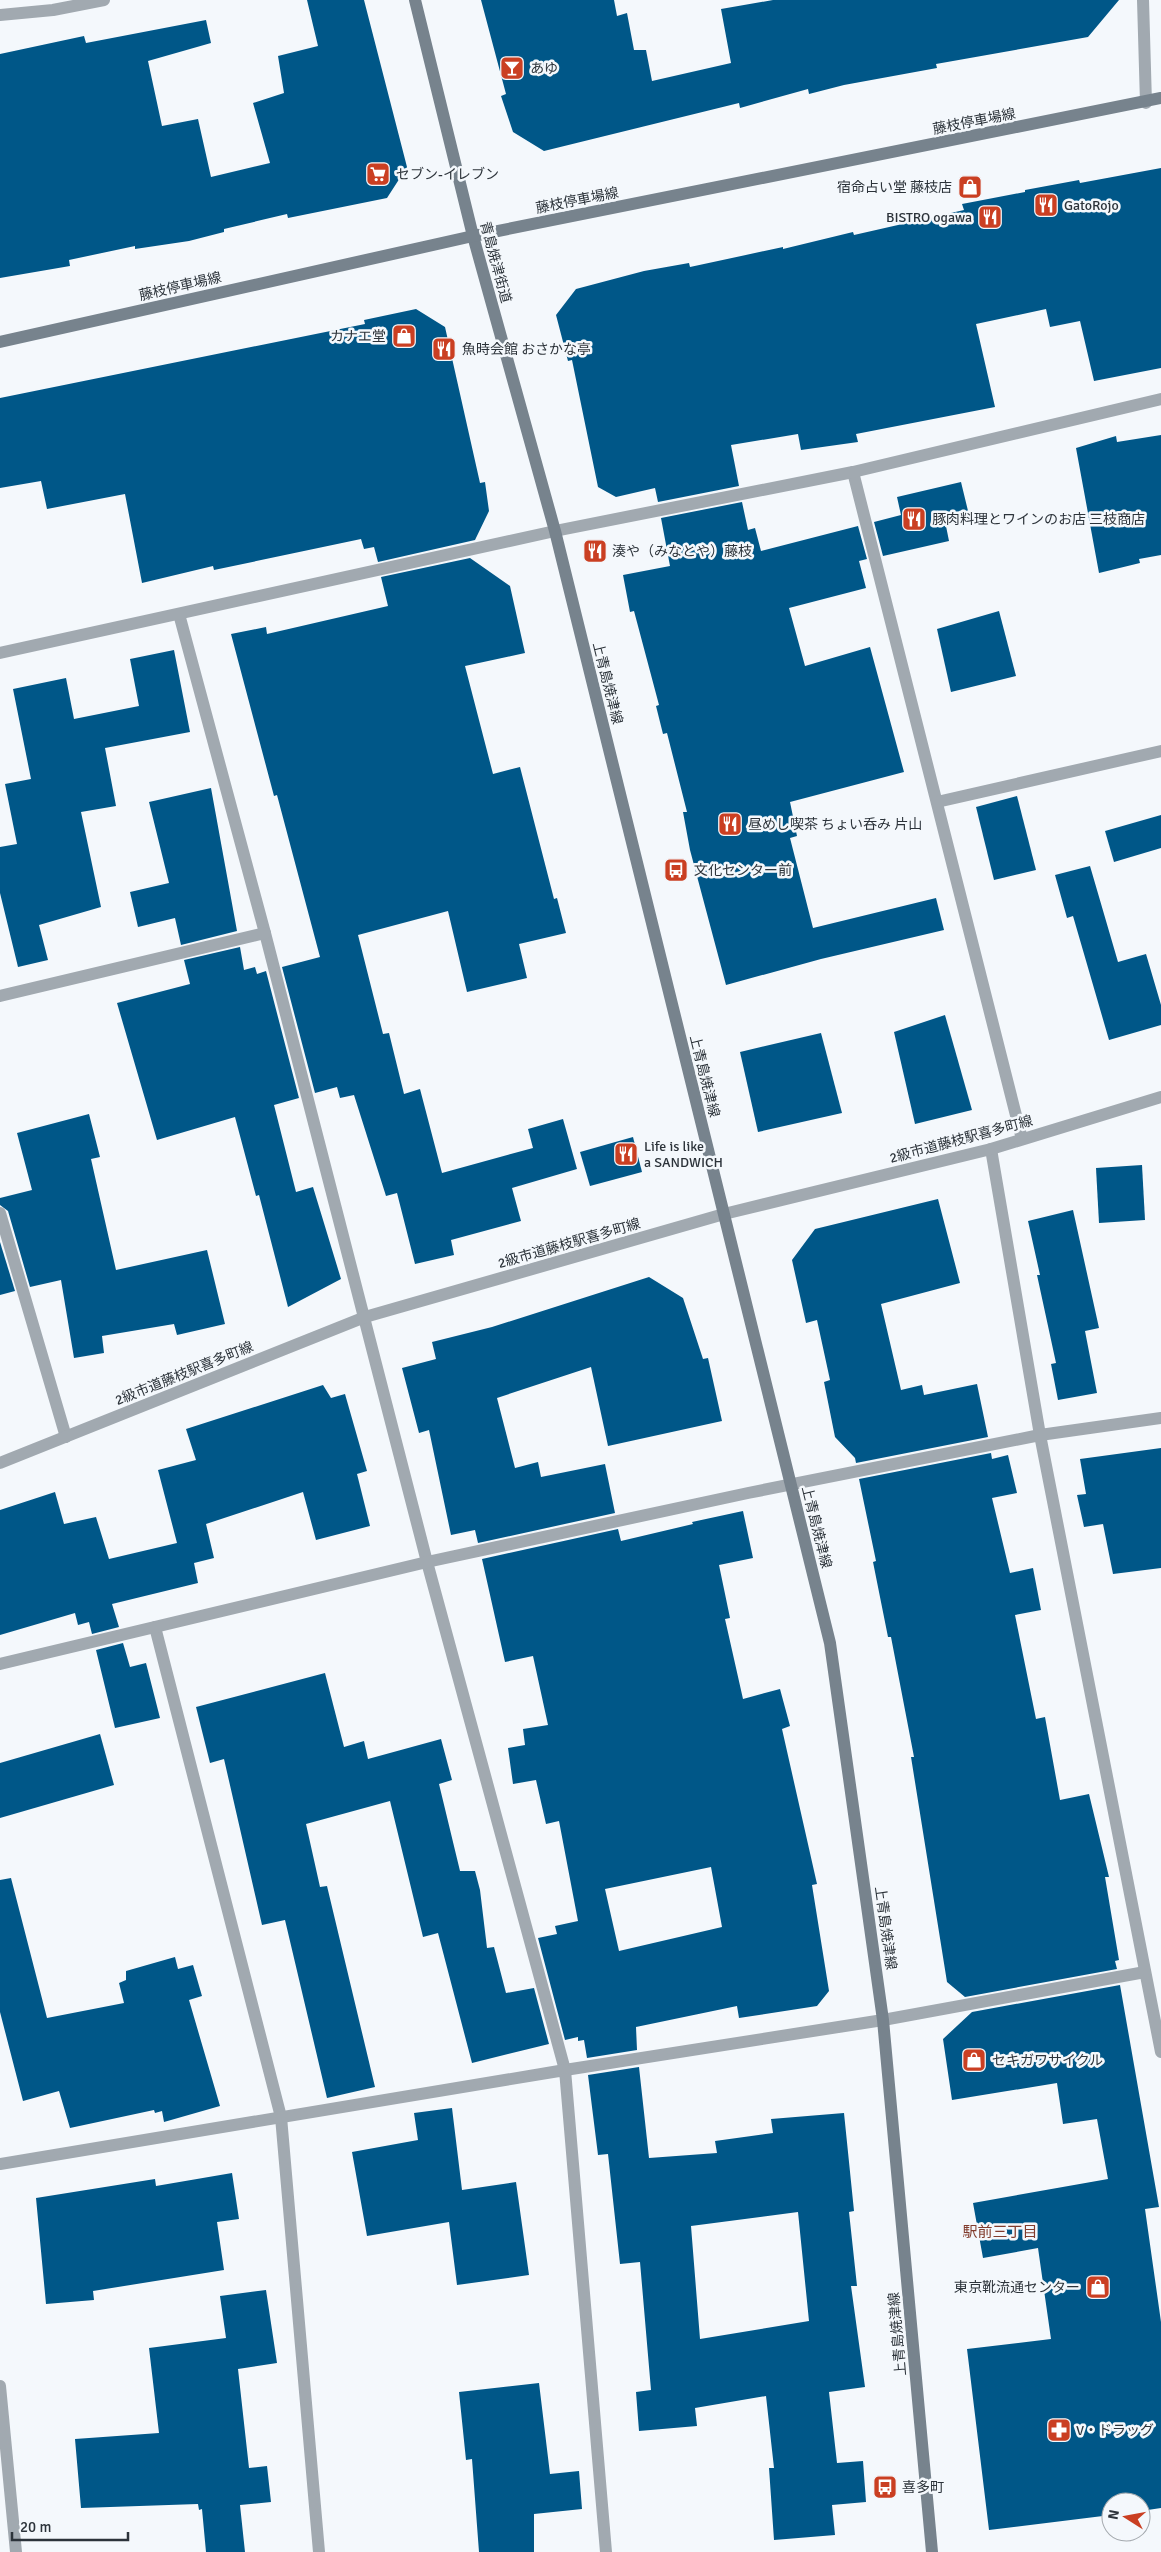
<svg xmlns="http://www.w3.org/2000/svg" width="1161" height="2552" font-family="Signika,'Noto Sans JP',sans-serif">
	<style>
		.building { fill: #005788; fill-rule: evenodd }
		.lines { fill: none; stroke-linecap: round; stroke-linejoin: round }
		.minor { stroke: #a1a9b0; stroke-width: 12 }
		.tertiary { stroke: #a1a9b0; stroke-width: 12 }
		.secondary { stroke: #77838d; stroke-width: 12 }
		.labels { text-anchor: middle; stroke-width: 5; stroke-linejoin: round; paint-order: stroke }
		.poi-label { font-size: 14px; fill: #2c333a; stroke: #f4f8fc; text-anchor: start }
		.street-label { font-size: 14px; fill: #2c333a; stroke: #f4f8fc }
		.neighbourhood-label { font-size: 15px; fill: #813c2d; stroke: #f4f8fc }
	</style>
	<rect width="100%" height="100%" fill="#f4f8fc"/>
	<!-- building -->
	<g class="building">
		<polygon points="307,0 364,0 407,167 387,198 288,218 287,214 224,229 224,232 189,241 135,249 135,246 69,260 70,266 0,278 0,54 84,36 86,43 206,20 211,43 148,61 162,126 198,119 211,177 270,163 253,103 284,93 278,56 318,46"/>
		<polygon points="481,0 614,0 617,16 627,13 634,50 646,50 652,81 731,63 721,9 773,0 1119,0 1088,37 936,64 937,68 844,85 809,94 808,89 740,108 739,103 544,151 513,132 501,96 506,94"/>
		<polygon points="1161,168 1161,368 1094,381 1080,321 1050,327 1046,309 976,324 995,407 856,434 858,442 801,450 798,434 731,445 739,486 658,502 655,488 616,497 598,487 572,360 568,361 556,315 576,289 644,271 689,263 690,267 783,247 783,249 853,232 854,235 964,210 962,204 1025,192 1025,190 1079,180 1080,183"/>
		<polygon points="416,309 445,327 480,483 485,482 489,511 475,540 378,562 374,547 364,549 361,539 214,570 213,566 142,583 125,494 47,509 41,481 0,488 0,398 365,324 364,320"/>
		<polygon points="1161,435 1161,555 1139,559 1140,563 1099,573 1076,448 1116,436 1117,442"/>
		<polygon points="961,482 969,515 945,521 949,541 883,556 874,522 901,515 897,497"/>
		<polygon points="742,502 748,530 755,528 761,551 858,526 867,559 859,561 866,588 789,608 805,666 870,647 904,772 790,802 797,836 790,838 813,928 936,898 944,930 821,959 726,985 690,850 683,812 687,812 667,733 663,734 656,706 659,705 634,611 630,612 623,575 670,566 661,518"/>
		<polygon points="470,558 510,586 525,653 465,666 493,774 520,767 554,899 557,898 566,933 519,944 527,978 467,992 448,911 358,935 383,1034 389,1033 404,1094 420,1089 442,1173 533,1148 528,1129 563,1119 577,1169 512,1188 521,1221 451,1240 454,1255 415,1264 397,1193 386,1196 354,1095 340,1098 337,1087 315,1093 282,967 320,957 277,795 274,796 231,634 266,627 267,634 388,606 381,577"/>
		<polygon points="999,611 1016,676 951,692 937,629"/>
		<polygon points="174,650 190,732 105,748 116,806 81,812 101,907 39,925 48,960 18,967 0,893 0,847 17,844 5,784 31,779 13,689 66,678 74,719 139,706 130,659"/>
		<polygon points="211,788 237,931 181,945 175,918 138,927 130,892 169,883 149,802"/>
		<polygon points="1017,796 1036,870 994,880 976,807"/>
		<polygon points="1161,815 1161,848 1114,862 1105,831"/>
		<polygon points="1090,866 1118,962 1146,954 1161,1005 1161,1025 1109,1040 1073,916 1067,918 1055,875"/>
		<polygon points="240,947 244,970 255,967 257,974 266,971 299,1098 274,1105 296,1192 313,1187 341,1279 288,1307 259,1195 256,1196 235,1117 157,1140 117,1003 190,984 184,960"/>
		<polygon points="945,1015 972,1110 915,1124 894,1032"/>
		<polygon points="821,1033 842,1113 758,1132 740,1052"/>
		<polygon points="89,1114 100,1157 91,1159 116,1270 207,1250 225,1324 177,1335 174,1324 102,1336 104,1353 74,1358 61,1280 30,1287 8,1211 0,1205 0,1198 32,1190 17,1133"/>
		<polygon points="633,1137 642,1172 590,1186 580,1152"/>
		<polygon points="1142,1165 1145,1220 1099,1223 1096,1168"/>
		<polygon points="938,1199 960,1283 881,1304 901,1390 922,1385 924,1395 977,1384 988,1437 856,1463 855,1458 835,1437 824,1382 830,1380 817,1320 806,1323 792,1260 815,1229"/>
		<polygon points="1073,1210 1099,1328 1085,1331 1097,1393 1058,1400 1051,1364 1056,1363 1037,1275 1040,1275 1028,1221"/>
		<polygon points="0,1242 15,1291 0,1295"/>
		<polygon points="649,1277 683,1298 703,1359 708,1358 722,1421 608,1446 591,1367 497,1398 515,1468 538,1462 541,1477 605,1464 615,1513 478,1543 475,1530 451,1535 429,1430 419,1433 402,1368 436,1359 432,1342 492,1327"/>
		<polygon points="323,1385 331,1398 345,1394 367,1471 357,1474 370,1526 316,1540 303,1492 206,1524 214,1558 194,1563 198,1583 112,1604 119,1627 92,1634 89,1622 78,1625 75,1613 0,1635 0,1510 55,1492 64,1524 96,1517 109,1559 177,1543 158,1470 196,1460 186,1429"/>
		<polygon points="1161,1448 1161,1568 1113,1574 1103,1524 1084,1527 1077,1495 1086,1494 1080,1459"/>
		<polygon points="991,1453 992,1459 1008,1455 1017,1493 992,1498 1010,1573 1033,1568 1041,1610 1015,1615 1036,1719 1045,1717 1060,1800 1089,1794 1109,1877 1105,1877 1119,1960 1115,1961 1117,1969 965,1997 947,1982 911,1757 914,1757 891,1637 888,1637 873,1562 876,1561 859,1479"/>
		<path d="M743,1511L753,1558L719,1565L730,1618L725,1619L743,1699L780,1689L790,1726L782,1729L817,1884L812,1885L829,1991L817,2006L739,2018L737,2006L636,2027L637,2050L587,2058L584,2040L578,2041V2037L565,2040L538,1938L557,1934L555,1926L578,1921L559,1821L546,1824L536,1780L513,1784L508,1748L525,1745L523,1729L548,1725L533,1656L505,1662L482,1559L618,1529L621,1541L693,1524L692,1522ZM711,1867L722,1927L619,1951L605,1889Z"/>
		<polygon points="123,1643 130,1667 146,1663 160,1718 115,1728 96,1650"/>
		<polygon points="325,1673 344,1747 364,1741 368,1759 441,1739 452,1780 439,1784 460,1871 475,1871 480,1890 487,1948 494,1947 506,1993 534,1988 549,2044 472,2063 438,1933 423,1937 390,1801 306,1824 320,1887 327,1886 375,2087 327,2098 285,1920 262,1925 224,1759 210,1763 196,1707"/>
		<polygon points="100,1734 114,1785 0,1818 0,1763"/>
		<polygon points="11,1878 47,2018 124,2003 119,1983 126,1980 126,1971 175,1957 178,1969 193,1965 202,1996 189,2000 220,2106 164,2122 162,2111 155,2113 154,2110 70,2128 59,2091 23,2101 0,2012 0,1880"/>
		<polygon points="1120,1985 1159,2207 1145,2209 1161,2322 1161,2508 1141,2511 1141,2502 1111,2502 1111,2515 989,2530 967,2349 1051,2339 1038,2248 983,2258 973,2203 1108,2179 1097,2119 1063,2124 1057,2083 952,2100 943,2039 972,2012"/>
		<path d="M639,2067L649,2158L717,2153L715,2141L773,2133L771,2119L844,2113L854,2211L849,2212L857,2286H851L865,2387L829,2392L837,2463L863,2461L866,2502L832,2505L835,2535L774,2540L769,2468H774L766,2396L695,2408L697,2426L639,2431L636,2392L651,2390L640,2262L620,2264L608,2154L598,2155L588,2075ZM798,2212L809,2321L700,2339L691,2226Z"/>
		<polygon points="452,2108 462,2190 516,2182 529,2275 457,2285 449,2222 367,2236 352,2152 418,2140 414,2113"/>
		<polygon points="232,2173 239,2219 217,2222 224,2270 93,2291 94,2300 46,2304 36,2198 155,2179 156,2186"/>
		<polygon points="266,2290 277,2363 238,2369 249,2468 267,2466 271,2502 240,2505 245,2552 206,2552 202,2509 199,2510 198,2504 81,2508 75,2439 159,2433 149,2348 226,2338 220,2296"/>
		<polygon points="539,2383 550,2474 579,2471 582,2509 534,2514 534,2552 479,2552 472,2459 466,2460 459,2392"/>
	</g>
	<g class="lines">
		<!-- minor -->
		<g class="minor">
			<polyline points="0,15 53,10 104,0"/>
			<polyline points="853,472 1022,1139"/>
			<polyline points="179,614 265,933 427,1562 565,2070 883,2020 1145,1972"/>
			<polyline points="0,653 555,531 853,472 1161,399"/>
			<polyline points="937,802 1161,751"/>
			<polyline points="0,996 265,933"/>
			<polyline points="991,1149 1040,1435 1161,2052"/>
			<polyline points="0,1213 66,1437"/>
			<polyline points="0,1463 365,1317 724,1214 991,1149 1161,1097"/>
			<polyline points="155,1627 281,2117 319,2552"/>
			<polyline points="0,1664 427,1562 748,1493 1040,1435 1161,1418"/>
			<polyline points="0,2164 565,2070 606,2552"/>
		</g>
		<!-- tertiary -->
		<g class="tertiary">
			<polyline points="1143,0 1146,103"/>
			<polyline points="0,2386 16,2552"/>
		</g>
		<!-- secondary -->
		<g class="secondary">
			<polyline points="415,0 473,236 555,531 830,1643 883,2020 932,2552"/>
			<polyline points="0,342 473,236 1161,98"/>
		</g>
	</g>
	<!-- icons -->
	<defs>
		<g id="bar-square" transform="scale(1.25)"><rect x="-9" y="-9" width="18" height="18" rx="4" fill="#ca3f22" stroke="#f4f8fc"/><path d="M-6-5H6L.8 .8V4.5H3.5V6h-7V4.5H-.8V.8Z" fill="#fff"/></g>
		<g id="supermarket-square" transform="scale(1.25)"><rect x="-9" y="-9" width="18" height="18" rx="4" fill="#ca3f22" stroke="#f4f8fc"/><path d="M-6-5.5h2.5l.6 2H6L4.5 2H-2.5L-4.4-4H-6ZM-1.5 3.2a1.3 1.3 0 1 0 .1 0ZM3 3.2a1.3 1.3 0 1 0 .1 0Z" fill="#fff"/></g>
		<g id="shop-square" transform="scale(1.25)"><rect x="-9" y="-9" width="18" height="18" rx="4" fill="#ca3f22" stroke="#f4f8fc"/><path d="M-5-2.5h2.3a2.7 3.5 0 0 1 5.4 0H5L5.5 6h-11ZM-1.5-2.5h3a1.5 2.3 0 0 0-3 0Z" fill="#fff"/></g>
		<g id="restaurant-square" transform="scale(1.25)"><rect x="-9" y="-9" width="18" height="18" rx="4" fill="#ca3f22" stroke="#f4f8fc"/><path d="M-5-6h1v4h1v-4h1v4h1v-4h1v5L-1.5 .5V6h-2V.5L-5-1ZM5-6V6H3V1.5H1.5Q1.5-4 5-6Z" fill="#fff"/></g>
		<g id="bus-square" transform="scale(1.25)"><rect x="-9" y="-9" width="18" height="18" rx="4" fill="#ca3f22" stroke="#f4f8fc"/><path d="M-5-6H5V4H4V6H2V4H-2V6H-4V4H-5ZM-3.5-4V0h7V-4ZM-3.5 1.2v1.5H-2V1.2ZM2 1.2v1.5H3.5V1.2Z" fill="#fff"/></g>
		<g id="pharmacy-square" transform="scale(1.25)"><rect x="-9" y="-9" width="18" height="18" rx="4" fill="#ca3f22" stroke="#f4f8fc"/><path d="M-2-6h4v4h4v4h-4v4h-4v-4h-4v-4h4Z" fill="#fff"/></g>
	</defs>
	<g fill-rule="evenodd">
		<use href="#bar-square" x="512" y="68"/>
		<use href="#supermarket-square" x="378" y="174"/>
		<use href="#shop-square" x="970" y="187"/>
		<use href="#restaurant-square" x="1046" y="205"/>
		<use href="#restaurant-square" x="990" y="217"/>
		<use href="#shop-square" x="404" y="336"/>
		<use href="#restaurant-square" x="444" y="349"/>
		<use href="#restaurant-square" x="914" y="519"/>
		<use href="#restaurant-square" x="595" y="551"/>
		<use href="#restaurant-square" x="730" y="824"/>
		<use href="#bus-square" x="676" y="870"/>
		<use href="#restaurant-square" x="626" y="1154"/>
		<use href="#shop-square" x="974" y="2060"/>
		<use href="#shop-square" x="1098" y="2287"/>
		<use href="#pharmacy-square" x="1059" y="2430"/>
		<use href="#bus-square" x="885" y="2487"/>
	</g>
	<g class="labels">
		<!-- poi labels -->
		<g class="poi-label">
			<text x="530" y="73">あゆ</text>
			<text x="396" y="179">セブン-イレブン</text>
			<text x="952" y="192" text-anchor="end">宿命占い堂 藤枝店</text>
			<text x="1064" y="210">GatoRojo</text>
			<text x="972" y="222" text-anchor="end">BISTRO ogawa</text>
			<text x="386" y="341" text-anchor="end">カナエ堂</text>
			<text x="462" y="354">魚時会館 おさかな亭</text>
			<text x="932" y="524">豚肉料理とワインのお店 三枝商店</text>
			<text x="612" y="556">湊や（みなとや）藤枝</text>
			<text x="748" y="829">昼めし喫茶 ちょい呑み 片山</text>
			<text x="694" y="875">文化センター前</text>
			<text x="644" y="1151">Life is like<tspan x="644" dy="16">a SANDWICH</tspan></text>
			<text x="992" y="2065">セキガワサイクル</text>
			<text x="1080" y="2292" text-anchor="end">東京靴流通センター</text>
			<text x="1076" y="2435">V・ドラッグ</text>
			<text x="902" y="2492">喜多町</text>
		</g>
		<!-- street labels -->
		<g class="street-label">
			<text transform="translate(974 121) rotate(-11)" y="5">藤枝停車場線</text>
			<text transform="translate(577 200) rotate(-11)" y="5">藤枝停車場線</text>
			<text transform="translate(496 262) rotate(75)" y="5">青島焼津街道</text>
			<text transform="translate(180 286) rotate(-13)" y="5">藤枝停車場線</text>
			<text transform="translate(608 683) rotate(76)" y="5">上青島焼津線</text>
			<text transform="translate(705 1076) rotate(76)" y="5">上青島焼津線</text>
			<text transform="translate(961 1139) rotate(-15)" y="5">2級市道藤枝駅喜多町線</text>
			<text transform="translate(569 1243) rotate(-16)" y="5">2級市道藤枝駅喜多町線</text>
			<text transform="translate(184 1373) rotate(-22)" y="5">2級市道藤枝駅喜多町線</text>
			<text transform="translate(817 1527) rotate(76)" y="5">上青島焼津線</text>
			<text transform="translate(886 1928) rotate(82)" y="5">上青島焼津線</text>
			<text transform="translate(897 2334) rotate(-95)" y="5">上青島焼津線</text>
		</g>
		<!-- neighbourhood labels -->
		<g class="neighbourhood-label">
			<text x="1000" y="2237">駅前三丁目</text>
		</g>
	</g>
	<!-- north arrow -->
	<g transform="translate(1126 2517) rotate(281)"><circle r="24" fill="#f4f8fc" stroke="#a4a9ae"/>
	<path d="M0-4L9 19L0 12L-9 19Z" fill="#ca3f22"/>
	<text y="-8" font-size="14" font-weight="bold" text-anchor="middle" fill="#2c333a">N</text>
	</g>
	<!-- scale -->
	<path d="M12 2532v8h116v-8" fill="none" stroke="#2c333a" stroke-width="2.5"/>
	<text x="20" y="2532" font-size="15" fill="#2c333a" stroke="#f4f8fc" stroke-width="4" paint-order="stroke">20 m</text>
</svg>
